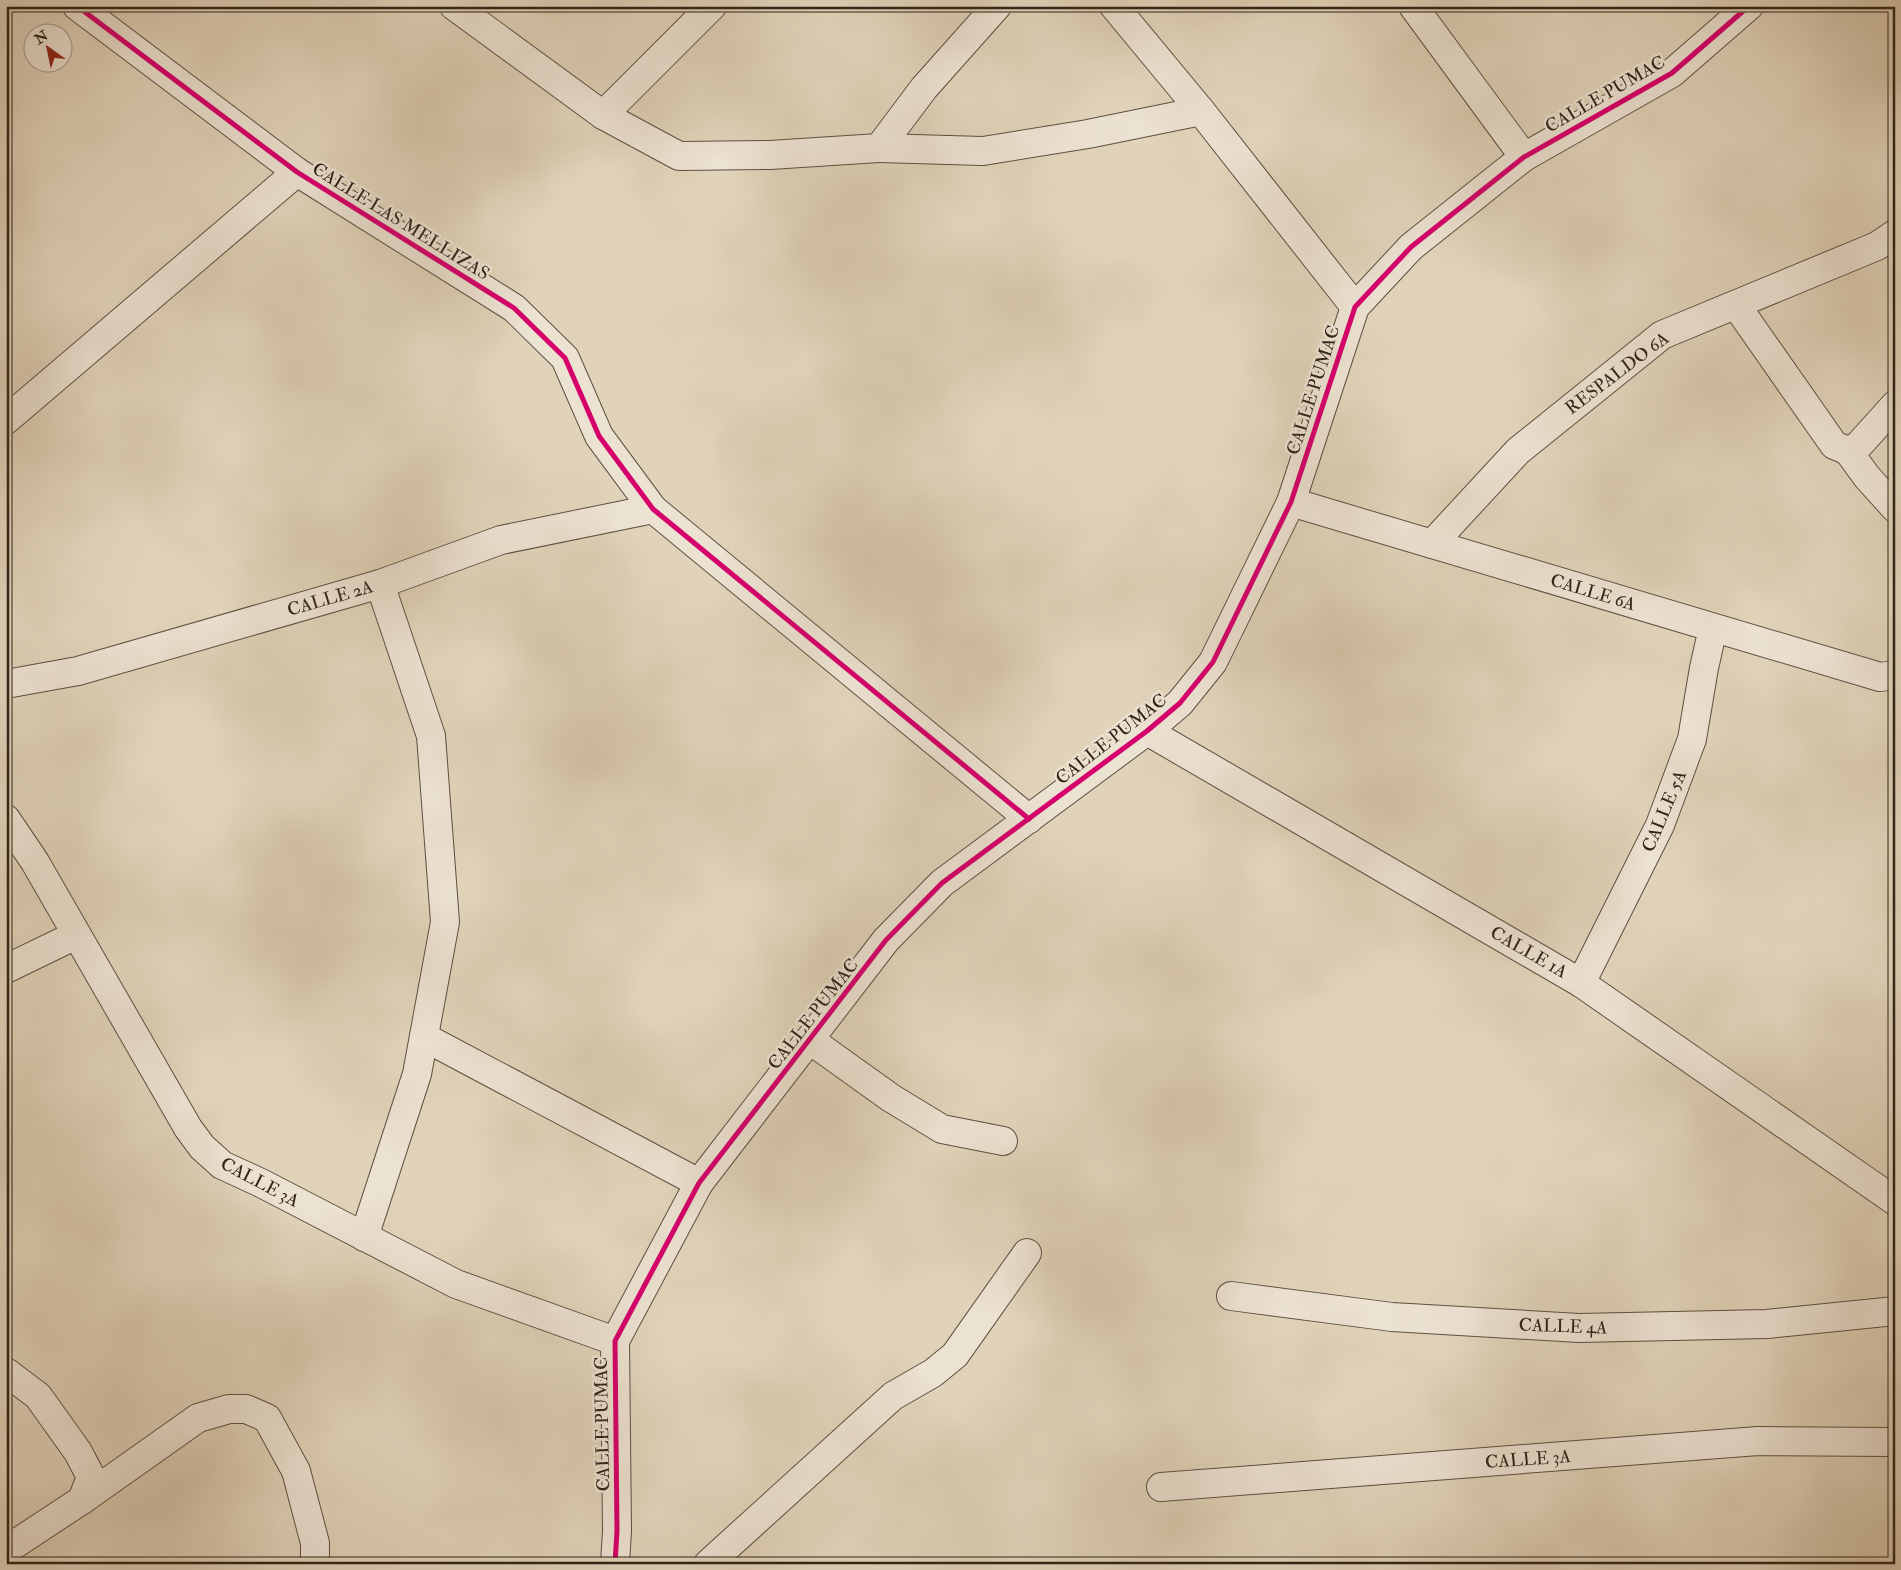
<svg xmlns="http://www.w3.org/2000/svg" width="1901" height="1570" font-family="'IM FELL Double Pica',serif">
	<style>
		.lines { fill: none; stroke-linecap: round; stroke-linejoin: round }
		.minor-casing { stroke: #5c5041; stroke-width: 30 }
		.minor { stroke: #ece2d2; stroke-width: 28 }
		.cycleway-casing { stroke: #ece2d2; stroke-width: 8 }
		.cycleway { stroke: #d6006c; stroke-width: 5 }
		.labels { text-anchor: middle; stroke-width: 5; stroke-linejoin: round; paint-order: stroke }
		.street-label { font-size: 18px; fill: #302419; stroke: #ece2d2 }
	</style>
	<rect width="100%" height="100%" fill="#e1d3ba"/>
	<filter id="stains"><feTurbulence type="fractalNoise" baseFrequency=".004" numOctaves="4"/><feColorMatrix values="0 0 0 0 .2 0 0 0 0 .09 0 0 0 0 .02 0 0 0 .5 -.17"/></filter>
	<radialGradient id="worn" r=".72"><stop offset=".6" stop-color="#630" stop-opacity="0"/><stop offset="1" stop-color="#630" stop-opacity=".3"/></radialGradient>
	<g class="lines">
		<!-- minor casing -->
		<g class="minor-casing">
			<g id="minor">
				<polyline points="77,6 297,172 514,308 565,358 599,436 653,509 1029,819"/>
				<polyline points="454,6 603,115 679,156 770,155 879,148 924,88 997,6"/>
				<polyline points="1114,6 1201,111 1355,307"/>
				<polyline points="1413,6 1524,157"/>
				<polyline points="603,115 712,6"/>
				<polyline points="879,148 983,151 1088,134 1201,111"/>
				<polyline points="1736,305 1834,445 1848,451 1858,446 1895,405"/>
				<polyline points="6,420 297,172"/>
				<polyline points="1848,451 1867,477 1895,508"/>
				<polyline points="1291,502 1880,677 1895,675"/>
				<polyline points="1432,544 1518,451 1662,335 1877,246 1895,234"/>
				<polyline points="6,684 78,671 380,584 501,540 653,509"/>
				<polyline points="1147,731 1581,983 1895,1201"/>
				<polyline points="6,819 35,862 188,1128 202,1147 222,1165 261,1183 456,1284 615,1341"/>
				<polyline points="6,969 76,935"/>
				<polyline points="1581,983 1660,825 1692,739 1704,668 1713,628"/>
				<polyline points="424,1037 699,1183"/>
				<polyline points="810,1040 891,1098 942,1129 1003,1141"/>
				<polyline points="364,1237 417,1074 445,922 431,736 380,584"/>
				<polyline points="1231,1296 1392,1317 1579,1328 1767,1324 1895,1311"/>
				<polyline points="6,1372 38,1396 78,1452 91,1477 82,1500 6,1550"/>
				<polyline points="1161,1487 1758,1441 1895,1442"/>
				<polyline points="82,1500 198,1418 229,1409 246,1409 267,1418 296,1471 315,1543 315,1564"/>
				<polyline points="615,1564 617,1531 615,1341 699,1183 886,940 942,883 1147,731 1180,703 1213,662 1291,502 1355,307 1411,247 1524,157 1672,73 1749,6"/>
				<polyline points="708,1564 893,1396 933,1373 955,1355 1027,1253"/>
			</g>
		</g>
		<!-- minor -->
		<use href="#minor" class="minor"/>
		<!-- cycleway casing -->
		<g class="cycleway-casing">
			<g id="cycleway">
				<polyline points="77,6 297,172 514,308 565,358 599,436 653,509 1029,819"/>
				<polyline points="615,1564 617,1531 615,1341 699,1183 886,940 942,883 1147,731 1180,703 1213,662 1291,502 1355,307 1411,247 1524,157 1672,73 1749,6"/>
			</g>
		</g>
		<!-- cycleway -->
		<use href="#cycleway" class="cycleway"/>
	</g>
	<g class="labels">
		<!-- street labels -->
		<g class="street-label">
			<text transform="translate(1605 94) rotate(-30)" y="6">CALLE PUMAC</text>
			<text transform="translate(401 221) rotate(32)" y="6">CALLE LAS MELLIZAS</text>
			<text transform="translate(1617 373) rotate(-37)" y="6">RESPALDO 6A</text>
			<text transform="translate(1313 390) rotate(-72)" y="6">CALLE PUMAC</text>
			<text transform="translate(1593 592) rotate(17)" y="6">CALLE 6A</text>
			<text transform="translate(330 598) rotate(-16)" y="6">CALLE 2A</text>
			<text transform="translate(1111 739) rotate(-38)" y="6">CALLE PUMAC</text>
			<text transform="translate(1664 811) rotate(-67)" y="6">CALLE 5A</text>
			<text transform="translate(1529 952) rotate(30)" y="6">CALLE 1A</text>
			<text transform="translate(813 1014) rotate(-52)" y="6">CALLE PUMAC</text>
			<text transform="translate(260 1182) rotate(28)" y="6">CALLE 3A</text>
			<text transform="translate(1563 1326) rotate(2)" y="6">CALLE 4A</text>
			<text transform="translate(602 1424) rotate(-91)" y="6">CALLE PUMAC</text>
			<text transform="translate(1528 1459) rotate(-4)" y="6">CALLE 3A</text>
		</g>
	</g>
	<!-- margin -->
	<rect width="1901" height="1570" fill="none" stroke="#e1d3ba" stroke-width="25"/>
	<rect x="8" y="8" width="1886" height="1555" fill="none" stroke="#302419" stroke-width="2.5"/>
	<rect x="12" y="12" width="1876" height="1545" fill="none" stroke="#302419"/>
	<!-- north arrow -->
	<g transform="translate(48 48) rotate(327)"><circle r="24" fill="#ece2d2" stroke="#a19688"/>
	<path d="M0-4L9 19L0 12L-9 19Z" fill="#8f2418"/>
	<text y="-8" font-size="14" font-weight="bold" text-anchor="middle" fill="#302419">N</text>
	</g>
	<rect width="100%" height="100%" filter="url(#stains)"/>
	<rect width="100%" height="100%" fill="url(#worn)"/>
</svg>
